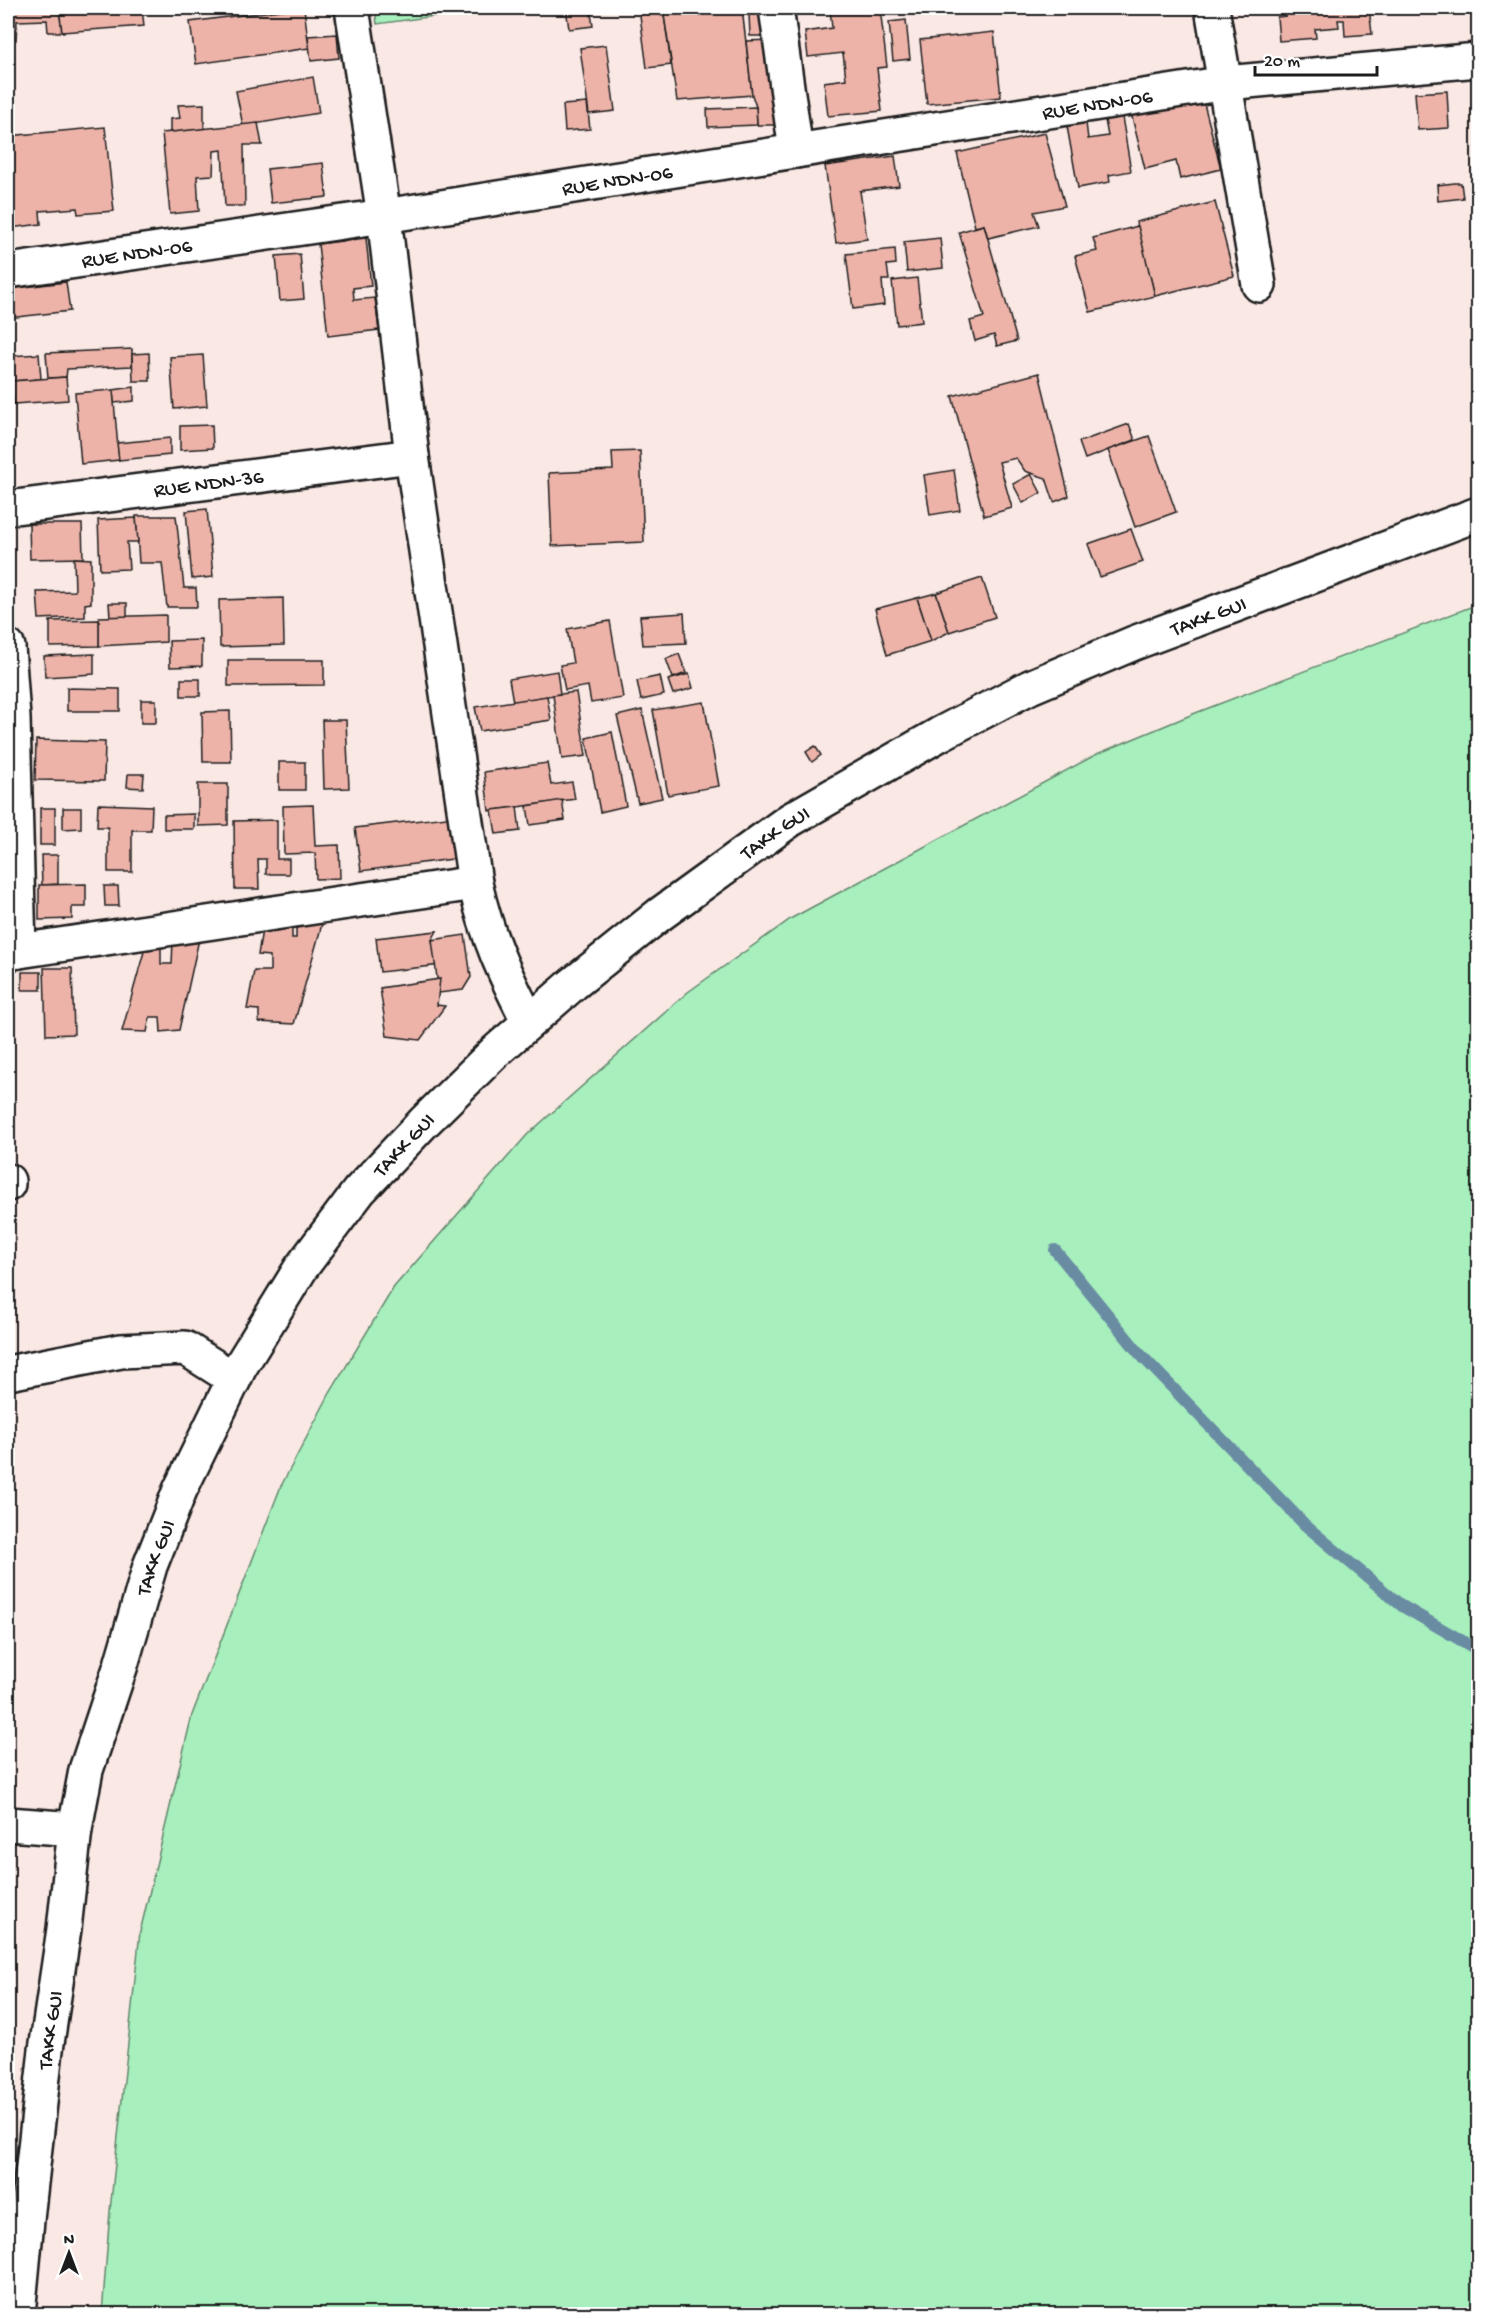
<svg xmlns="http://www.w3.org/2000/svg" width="1486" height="2322" font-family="'Gochi Hand',sans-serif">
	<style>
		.green { fill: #a7efbd; stroke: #62866c; stroke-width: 1.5 }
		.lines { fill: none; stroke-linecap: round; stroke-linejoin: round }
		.stream { stroke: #698ca3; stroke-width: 12 }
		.building { fill: #edb3a9; stroke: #1c1c1c; stroke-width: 1.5 }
		.minor-casing { stroke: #1c1c1c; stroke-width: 38 }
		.tertiary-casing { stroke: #1c1c1c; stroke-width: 38 }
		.minor { stroke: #fff; stroke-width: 33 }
		.tertiary { stroke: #fff; stroke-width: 33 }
		.labels { text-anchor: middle; stroke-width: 5; stroke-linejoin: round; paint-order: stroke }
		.street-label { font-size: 21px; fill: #1c1c1c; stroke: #fff }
	</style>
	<rect width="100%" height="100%" fill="#fae8e5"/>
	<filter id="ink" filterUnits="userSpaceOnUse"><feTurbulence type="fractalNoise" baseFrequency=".0167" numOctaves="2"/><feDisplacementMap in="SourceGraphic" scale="12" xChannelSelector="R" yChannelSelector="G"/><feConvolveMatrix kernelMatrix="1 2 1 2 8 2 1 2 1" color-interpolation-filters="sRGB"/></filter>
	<g filter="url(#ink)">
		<!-- green -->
		<g class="green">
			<polygon points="375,8 494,8 377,24"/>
			<polygon points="1478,604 1478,2314 102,2314 110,2211 140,1932 192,1715 281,1486 330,1393 394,1287 527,1135 688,992 792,918 1097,754 1193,714"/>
		</g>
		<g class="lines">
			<!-- stream -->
			<polyline class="stream" points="1055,1250 1139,1353 1305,1525 1402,1606 1478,1650"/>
		</g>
		<!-- building -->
		<g class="building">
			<polygon points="8,8 59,8 62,32 48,32 47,20 17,21 16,40 8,41"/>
			<polygon points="59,8 142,8 144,26 62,32"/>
			<polygon points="295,8 304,8 309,48 196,64 190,22"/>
			<polygon points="566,8 590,8 593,26 569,29"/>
			<polygon points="639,8 663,8 671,65 647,68"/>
			<polygon points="663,8 742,8 752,95 677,101"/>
			<polygon points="830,8 880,8 887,67 877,68 882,111 828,116 824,82 846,79 843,53 808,57 805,32 832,28"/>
			<polygon points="1285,8 1369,8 1372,34 1345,36 1344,20 1338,20 1339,27 1315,29 1316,38 1279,41 1277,17 1286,16"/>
			<polygon points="772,13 774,36 750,36 749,14"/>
			<polygon points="906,20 910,59 893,61 889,22"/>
			<polygon points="994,32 1001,97 927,104 920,40"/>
			<polygon points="337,34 339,58 311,61 308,36"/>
			<polygon points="772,40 783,125 757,125 756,107 752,95 746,41"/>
			<polygon points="606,45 615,111 589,114 580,48"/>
			<polygon points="313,77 319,113 243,126 236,91"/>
			<polygon points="1447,91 1449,128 1418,130 1415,93"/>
			<polygon points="1202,96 1221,169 1180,179 1176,161 1145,169 1131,113"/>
			<polygon points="587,103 590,129 565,131 563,105"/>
			<polygon points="204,104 204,129 170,133 170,119 180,118 178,105"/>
			<polygon points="756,107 757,125 708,127 707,109"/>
			<polygon points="1122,117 1131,171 1109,175 1110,182 1078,188 1067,126 1086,123 1088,139 1108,136 1105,120"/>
			<polygon points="258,123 262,145 244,145 245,206 225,206 222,150 214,151 213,175 197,176 199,211 170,214 162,133"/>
			<polygon points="105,127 114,211 78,214 77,208 40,211 41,224 10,228 8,189 13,188 11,180 8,181 8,136"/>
			<polygon points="1045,133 1065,206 1034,212 1039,226 988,238 984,225 975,227 957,153"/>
			<polygon points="895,156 899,186 860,191 867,239 836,243 825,166"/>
			<polygon points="323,163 327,197 271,203 267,169"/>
			<polygon points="1455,183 1461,183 1463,198 1438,201 1437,185"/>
			<polygon points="1215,202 1234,276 1155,296 1136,222"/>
			<polygon points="984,225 1017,341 997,346 994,335 975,341 970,321 984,317 959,232"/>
			<polygon points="1138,226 1155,296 1090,312 1075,256 1097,251 1093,238"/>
			<polygon points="366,238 371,286 353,288 354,300 375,298 379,330 328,336 318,244"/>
			<polygon points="940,238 943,268 907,272 904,242"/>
			<polygon points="895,249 896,264 887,265 889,280 882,280 884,305 853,309 846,254"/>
			<polygon points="300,254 304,299 280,301 276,256"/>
			<polygon points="917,278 922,322 897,325 892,281"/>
			<polygon points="66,282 70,311 8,318 8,289"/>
			<polygon points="132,349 132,366 67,369 66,377 48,378 46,353"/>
			<polygon points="149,353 150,381 133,381 132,354"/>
			<polygon points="39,354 41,379 12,381 10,356"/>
			<polygon points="203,355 207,406 174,409 170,357"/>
			<polygon points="1039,373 1069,496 1054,502 1046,478 1025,471 1016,458 999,462 1012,508 984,516 952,396"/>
			<polygon points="66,377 68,400 14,404 12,381"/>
			<polygon points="134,387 134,401 114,403 113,390"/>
			<polygon points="113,390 119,460 81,464 75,393"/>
			<polygon points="1129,424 1135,440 1085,459 1079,442"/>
			<polygon points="212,425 213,448 180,450 180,426"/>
			<polygon points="1149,436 1176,512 1135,527 1108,450"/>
			<polygon points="170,438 170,455 119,460 117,443"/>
			<polygon points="640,451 644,542 552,546 549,473 613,470 612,452"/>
			<polygon points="954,470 960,510 930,515 924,475"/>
			<polygon points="1031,474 1041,493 1023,503 1013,484"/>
			<polygon points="207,509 213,577 192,579 186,511"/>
			<polygon points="136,516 176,516 184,588 196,588 197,607 167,607 162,563 139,563"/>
			<polygon points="136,518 138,542 127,542 129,569 100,570 98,520"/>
			<polygon points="29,524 82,524 83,558 30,559"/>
			<polygon points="1131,529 1143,562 1100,577 1088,544"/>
			<polygon points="74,558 91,559 91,603 85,604 85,617 39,619 37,592 75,591"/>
			<polygon points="982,578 995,617 949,632 936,593"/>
			<polygon points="936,593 949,632 931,641 917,598"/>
			<polygon points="283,598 284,645 220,647 219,600"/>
			<polygon points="917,598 931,641 887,655 875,609"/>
			<polygon points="109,603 127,603 127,617 110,617"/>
			<polygon points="684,613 686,643 643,645 640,616"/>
			<polygon points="166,615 166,642 99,646 99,617"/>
			<polygon points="99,620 99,646 50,647 50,621"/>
			<polygon points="610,621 623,698 591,703 588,686 565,690 560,665 573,663 567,629"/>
			<polygon points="202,640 202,666 170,667 169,641"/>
			<polygon points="94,654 94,674 45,677 44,656"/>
			<polygon points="679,654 686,673 673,678 666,659"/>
			<polygon points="228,660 324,660 324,685 228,686"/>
			<polygon points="557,671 560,694 513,702 509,679"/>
			<polygon points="689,674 693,688 673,694 668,680"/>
			<polygon points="660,676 664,695 641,700 637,681"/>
			<rect x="181" y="679" width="19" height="17"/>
			<polygon points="67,688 120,689 120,711 67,711"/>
			<polygon points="576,692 586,756 562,759 553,695"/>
			<polygon points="547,696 551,720 480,731 475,707"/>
			<rect x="141" y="700" width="15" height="23"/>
			<polygon points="704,702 719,786 668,795 653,710"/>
			<polygon points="642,710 662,798 638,803 617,716"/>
			<polygon points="230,711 231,762 203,762 202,712"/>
			<polygon points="322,720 346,720 349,788 324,789"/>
			<polygon points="612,732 626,806 600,812 586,738"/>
			<polygon points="36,740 105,742 104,781 35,780"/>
			<polygon points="815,746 821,755 812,762 806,752"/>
			<rect x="279" y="762" width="26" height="28"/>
			<polygon points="547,763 551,785 572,782 575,799 489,811 484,772"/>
			<polygon points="128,774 144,774 143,788 127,787"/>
			<polygon points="198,784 228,784 228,825 198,826"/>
			<polygon points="562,800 565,820 530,825 527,806"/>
			<polygon points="98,804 152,806 151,830 132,830 132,872 108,872 108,827 97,827"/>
			<polygon points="313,805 315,846 339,845 340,878 316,879 315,853 284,854 283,806"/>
			<polygon points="517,807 520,831 496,834 492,810"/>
			<rect x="40" y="808" width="15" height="37"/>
			<polygon points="63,808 81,808 81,828 63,829"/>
			<polygon points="194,814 194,829 164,829 164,815"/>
			<polygon points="455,816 460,858 361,871 355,828"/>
			<polygon points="277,820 277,859 289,859 289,874 266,874 266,859 258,859 259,889 235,889 234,821"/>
			<polygon points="41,855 58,855 58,884 42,885"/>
			<polygon points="86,884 86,907 72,907 72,919 39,920 39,885"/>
			<polygon points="104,886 118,886 119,906 105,906"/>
			<polygon points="296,917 324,917 294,1024 259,1022 259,1010 247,1009 254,971 270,971 270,956 258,955 263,923 292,923 292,938 296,938"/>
			<polygon points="437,931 432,940 441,965 380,972 376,938"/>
			<polygon points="465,935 471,977 463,990 439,993 432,940"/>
			<polygon points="199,939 179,1030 161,1032 160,1017 150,1017 147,1032 122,1031 145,948 161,948 161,964 172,964 173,941"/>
			<polygon points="44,968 72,968 74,1034 46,1035"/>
			<rect x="22" y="972" width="19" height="18"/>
			<polygon points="440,979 437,1005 445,1006 420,1040 387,1036 380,988"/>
		</g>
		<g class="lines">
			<!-- minor casing -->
			<g class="minor-casing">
				<g id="minor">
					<path d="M352,8L384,216L412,456L475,883C487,937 504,973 529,1022"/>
					<polyline points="776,8 796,151"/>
					<polyline points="1212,8 1259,285"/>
					<path id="s1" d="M8,271L384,216L1226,83L1478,60"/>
					<path id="s2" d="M8,508L412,456"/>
					<polyline points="8,647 13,718 19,951 8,953"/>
					<polyline points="19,951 475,883"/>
					<polyline points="8,1181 8,1184"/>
					<polyline points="8,1373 121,1351 185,1348 234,1379"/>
					<polyline points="8,1824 75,1829"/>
				</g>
			</g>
			<!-- tertiary casing -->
			<g class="tertiary-casing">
				<g id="tertiary">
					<path id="s3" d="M18,2314L28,2210L46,2050L64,1929L75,1829L86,1770L121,1665L150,1566L180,1490L240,1367L301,1268L359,1191L424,1122L495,1052L573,984L659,915L790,820L940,734L1030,687L1134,643L1478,514"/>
				</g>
			</g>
			<!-- minor -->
			<use href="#minor" class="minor"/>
			<!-- tertiary -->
			<use href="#tertiary" class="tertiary"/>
		</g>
	</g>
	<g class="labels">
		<!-- street labels -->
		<g class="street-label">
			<text dy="7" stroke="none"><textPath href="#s1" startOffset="1102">RUE NDN-06</textPath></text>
			<text dy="7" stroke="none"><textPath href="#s1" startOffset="616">RUE NDN-06</textPath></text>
			<text dy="7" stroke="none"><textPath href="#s1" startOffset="130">RUE NDN-06</textPath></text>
			<text dy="7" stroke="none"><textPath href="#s2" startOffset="202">RUE NDN-36</textPath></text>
			<text dy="7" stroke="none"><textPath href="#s3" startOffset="2230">TAKK GUI</textPath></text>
			<text dy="7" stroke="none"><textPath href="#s3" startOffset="1744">TAKK GUI</textPath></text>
			<text dy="7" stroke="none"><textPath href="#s3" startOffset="1258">TAKK GUI</textPath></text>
			<text dy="7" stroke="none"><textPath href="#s3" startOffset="772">TAKK GUI</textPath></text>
			<text dy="7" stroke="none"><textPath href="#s3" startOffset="286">TAKK GUI</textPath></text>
		</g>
	</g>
	<!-- margin -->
	<rect width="1486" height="2322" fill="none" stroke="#fff" stroke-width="30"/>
	<rect x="15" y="15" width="1456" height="2292" fill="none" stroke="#1c1c1c" stroke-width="2" filter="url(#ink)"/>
	<!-- north arrow -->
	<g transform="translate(69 2253)" stroke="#ffffff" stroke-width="4.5" paint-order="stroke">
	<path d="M0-4.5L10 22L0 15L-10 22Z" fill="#1c1c1c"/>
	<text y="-9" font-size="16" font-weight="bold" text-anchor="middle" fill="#1c1c1c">N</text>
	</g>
	<!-- scale -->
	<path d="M1255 66v9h122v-9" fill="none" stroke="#1c1c1c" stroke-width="3"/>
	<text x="1264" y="66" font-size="18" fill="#1c1c1c" stroke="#ffffff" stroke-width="4.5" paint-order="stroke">20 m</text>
</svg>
